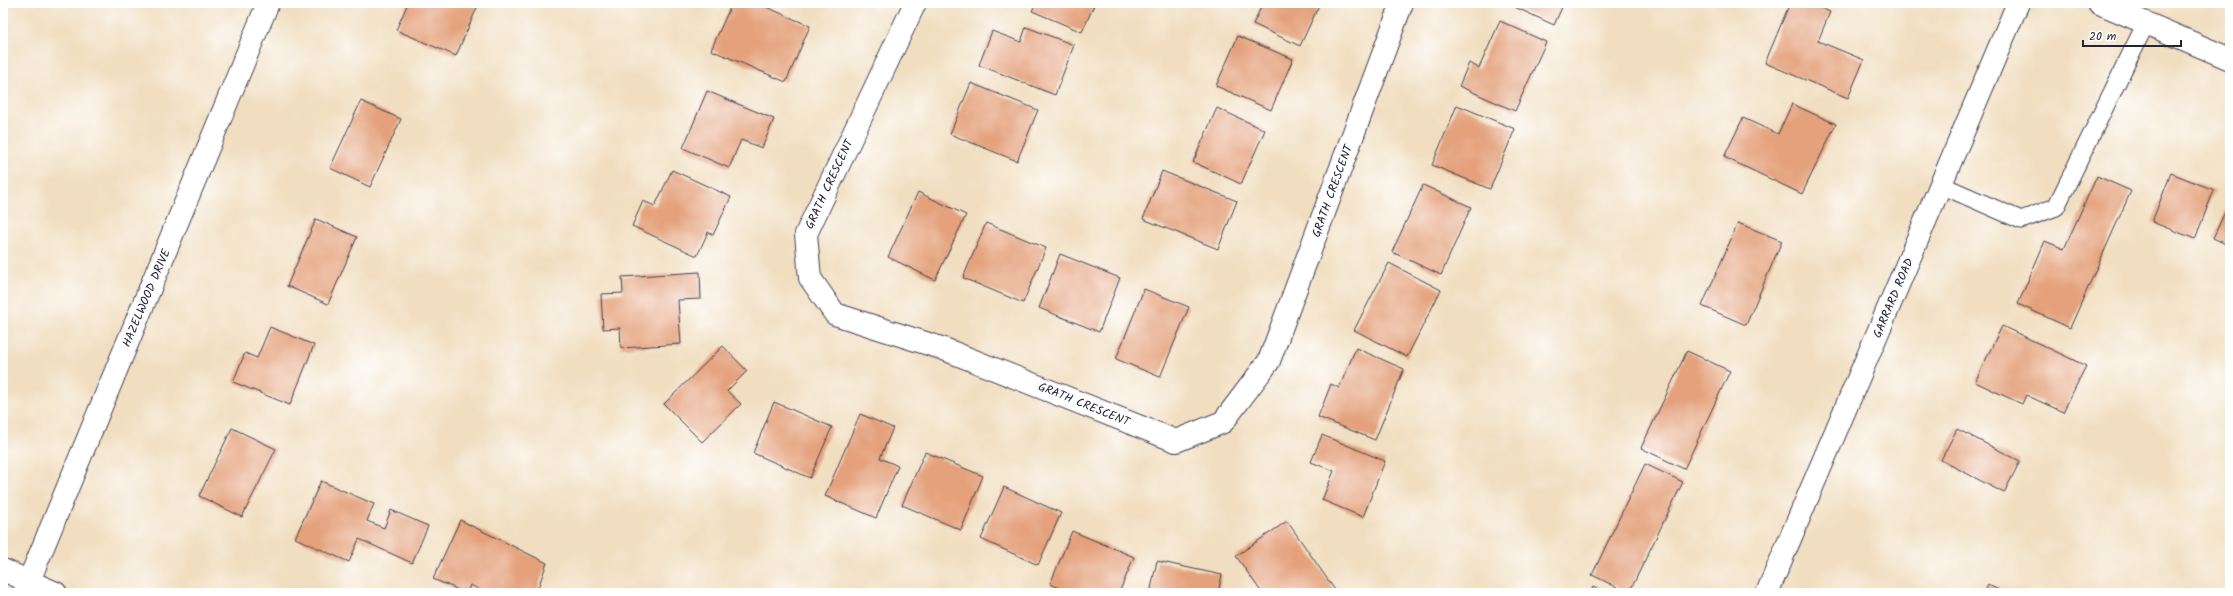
<svg xmlns="http://www.w3.org/2000/svg" width="2233" height="596" font-family="Kalam,sans-serif">
	<style>
		.building { fill: #e4a17b }
		.lines { fill: none; stroke-linecap: round; stroke-linejoin: round }
		.lane-casing { stroke: #413e4f; stroke-width: 19 }
		.street-casing { stroke: #413e4f; stroke-width: 24 }
		.secondary-casing { stroke: #413e4f; stroke-width: 24 }
		.lane { stroke: #fff; stroke-width: 17 }
		.street { stroke: #fff; stroke-width: 22 }
		.secondary { stroke: #fff; stroke-width: 22 }
		.labels { text-anchor: middle; stroke-width: 3.5; stroke-linejoin: round; paint-order: stroke }
		.street-label { font-size: 12px; fill: #22223b; stroke: #fff }
	</style>
	<rect width="100%" height="100%" fill="#fff"/>
	<filter id="ink" filterUnits="userSpaceOnUse"><feTurbulence type="fractalNoise" baseFrequency=".025" numOctaves="2"/><feDisplacementMap in="SourceGraphic" scale="8" xChannelSelector="R" yChannelSelector="G"/><feConvolveMatrix kernelMatrix="1 2 1 2 8 2 1 2 1" color-interpolation-filters="sRGB"/></filter>
	<filter id="wash" filterUnits="userSpaceOnUse"><feTurbulence type="fractalNoise" baseFrequency=".012" numOctaves="4" result="noise"/><feDisplacementMap in="SourceGraphic" scale="16" xChannelSelector="R" yChannelSelector="G"/><feGaussianBlur stdDeviation="0.9" result="paint"/><feColorMatrix in="noise" values="0 0 0 0 0 0 0 0 0 0 0 0 0 0 0 0 0 1.4 0 .05"/><feComposite in="paint" operator="in"/></filter>
	<g filter="url(#wash)">
		<rect width="100%" height="100%" fill="#f1dec0"/>
		<g id="blocks">
			<!-- building -->
			<g class="building">
				<polygon points="408,3 479,3 456,56 396,30"/>
				<polygon points="732,3 757,3 810,26 786,82 711,50"/>
				<polygon points="1036,3 1095,3 1082,32 1032,11"/>
				<polygon points="1263,3 1320,3 1300,46 1253,24"/>
				<polygon points="1506,3 1564,3 1554,25"/>
				<polygon points="1790,3 1809,3 1830,12 1818,41 1864,60 1848,98 1765,63"/>
				<polygon points="1500,21 1546,42 1515,111 1459,86 1469,63 1479,68"/>
				<polygon points="1026,27 1074,45 1055,95 979,65 992,31 1021,42"/>
				<polygon points="1238,36 1293,59 1271,110 1216,86"/>
				<polygon points="971,83 1038,110 1017,161 950,134"/>
				<polygon points="707,91 774,119 762,148 741,140 729,168 683,148"/>
				<polygon points="361,101 401,119 370,187 330,168"/>
				<polygon points="1792,104 1836,124 1802,194 1724,157 1743,118 1778,134"/>
				<polygon points="1457,105 1515,129 1490,189 1432,165"/>
				<polygon points="1217,108 1265,130 1241,184 1193,162"/>
				<polygon points="672,170 731,197 713,235 708,232 697,256 632,226 643,201 655,206"/>
				<polygon points="1162,171 1237,201 1218,249 1143,219"/>
				<polygon points="2171,173 2214,190 2195,239 2152,222"/>
				<polygon points="2097,176 2131,191 2070,328 2018,304 2045,241 2064,249"/>
				<polygon points="1423,185 1471,207 1441,275 1392,252"/>
				<polygon points="918,192 966,215 935,280 888,257"/>
				<polygon points="2230,201 2230,246 2213,238"/>
				<polygon points="316,219 357,237 328,304 287,286"/>
				<polygon points="986,223 1046,248 1023,303 963,278"/>
				<polygon points="1738,223 1782,241 1746,325 1702,306"/>
				<polygon points="1060,254 1120,278 1099,332 1039,308"/>
				<polygon points="1389,263 1441,290 1407,357 1354,330"/>
				<polygon points="700,272 701,299 678,300 681,344 621,348 620,328 603,329 601,294 623,293 622,277"/>
				<polygon points="1144,289 1189,307 1160,377 1116,359"/>
				<polygon points="2002,326 2086,366 2063,412 2026,395 2022,404 1975,382"/>
				<polygon points="270,327 314,345 290,405 233,382 245,353 257,358"/>
				<polygon points="723,346 747,371 727,391 741,404 702,442 664,404"/>
				<polygon points="1356,348 1404,369 1375,440 1318,417 1331,384 1339,388"/>
				<polygon points="1687,351 1730,371 1684,469 1641,448"/>
				<polygon points="774,402 832,427 810,478 753,453"/>
				<polygon points="860,414 893,428 880,458 898,466 876,518 825,496"/>
				<polygon points="232,428 276,449 242,517 199,496"/>
				<polygon points="1957,429 2020,461 2004,493 1941,460"/>
				<polygon points="1322,435 1385,461 1363,517 1322,500 1334,471 1311,462"/>
				<polygon points="925,452 983,476 961,530 902,505"/>
				<polygon points="1645,464 1683,482 1629,593 1592,575"/>
				<polygon points="321,481 374,504 367,521 384,528 391,510 428,526 412,563 359,539 349,562 295,538"/>
				<polygon points="1004,487 1061,513 1038,565 981,539"/>
				<polygon points="460,520 547,563 536,593 487,593 470,585 467,593 466,593 433,579"/>
				<polygon points="1287,521 1335,590 1331,593 1262,593 1236,556"/>
				<polygon points="1072,531 1134,557 1119,593 1071,593 1050,584"/>
				<polygon points="1157,561 1222,575 1218,593 1150,593"/>
				<polygon points="1988,585 2006,593 1984,593"/>
				<polygon points="1593,587 1606,593 1590,593"/>
			</g>
		</g>
	</g>
	<g filter="url(#ink)">
		<use href="#blocks" fill-opacity="0" stroke="#413e4f" stroke-width="1"/>
		<g class="lines">
			<!-- lane casing -->
			<g class="lane-casing">
				<polyline id="lane" points="1941,185 2021,220 2056,207 2146,23"/>
			</g>
			<!-- street casing -->
			<g class="street-casing">
				<g id="street">
					<polyline points="915,3 806,234 810,278 835,314 944,349 1176,441 1223,422 1269,361 1402,3"/>
					<polyline points="2099,3 2230,59"/>
					<polyline points="24,593 268,3"/>
				</g>
			</g>
			<!-- secondary casing -->
			<g class="secondary-casing">
				<g id="secondary">
					<polyline points="3,570 56,593"/>
					<polyline points="1767,593 2018,3"/>
				</g>
			</g>
			<!-- lane -->
			<use href="#lane" class="lane"/>
			<!-- street -->
			<use href="#street" class="street"/>
			<!-- secondary -->
			<use href="#secondary" class="secondary"/>
		</g>
	</g>
	<g class="labels">
		<!-- street labels -->
		<g class="street-label">
			<text transform="translate(829 184) rotate(-65)" y="4">GRATH CRESCENT</text>
			<text transform="translate(1332 191) rotate(-70)" y="4">GRATH CRESCENT</text>
			<text transform="translate(146 298) rotate(-67)" y="4">HAZELWOOD DRIVE</text>
			<text transform="translate(1893 298) rotate(-67)" y="4">GARRARD ROAD</text>
			<text transform="translate(1084 404) rotate(22)" y="4">GRATH CRESCENT</text>
		</g>
	</g>
	<!-- margin -->
	<rect width="2233" height="596" fill="none" stroke="#fff" stroke-width="16"/>
	<!-- scale -->
	<path d="M2083 40v6h98v-6" fill="none" stroke="#22223b" stroke-width="2"/>
	<text x="2089" y="40" font-size="12" fill="#22223b" stroke="#ffffff" stroke-width="3" paint-order="stroke">20 m</text>
</svg>
